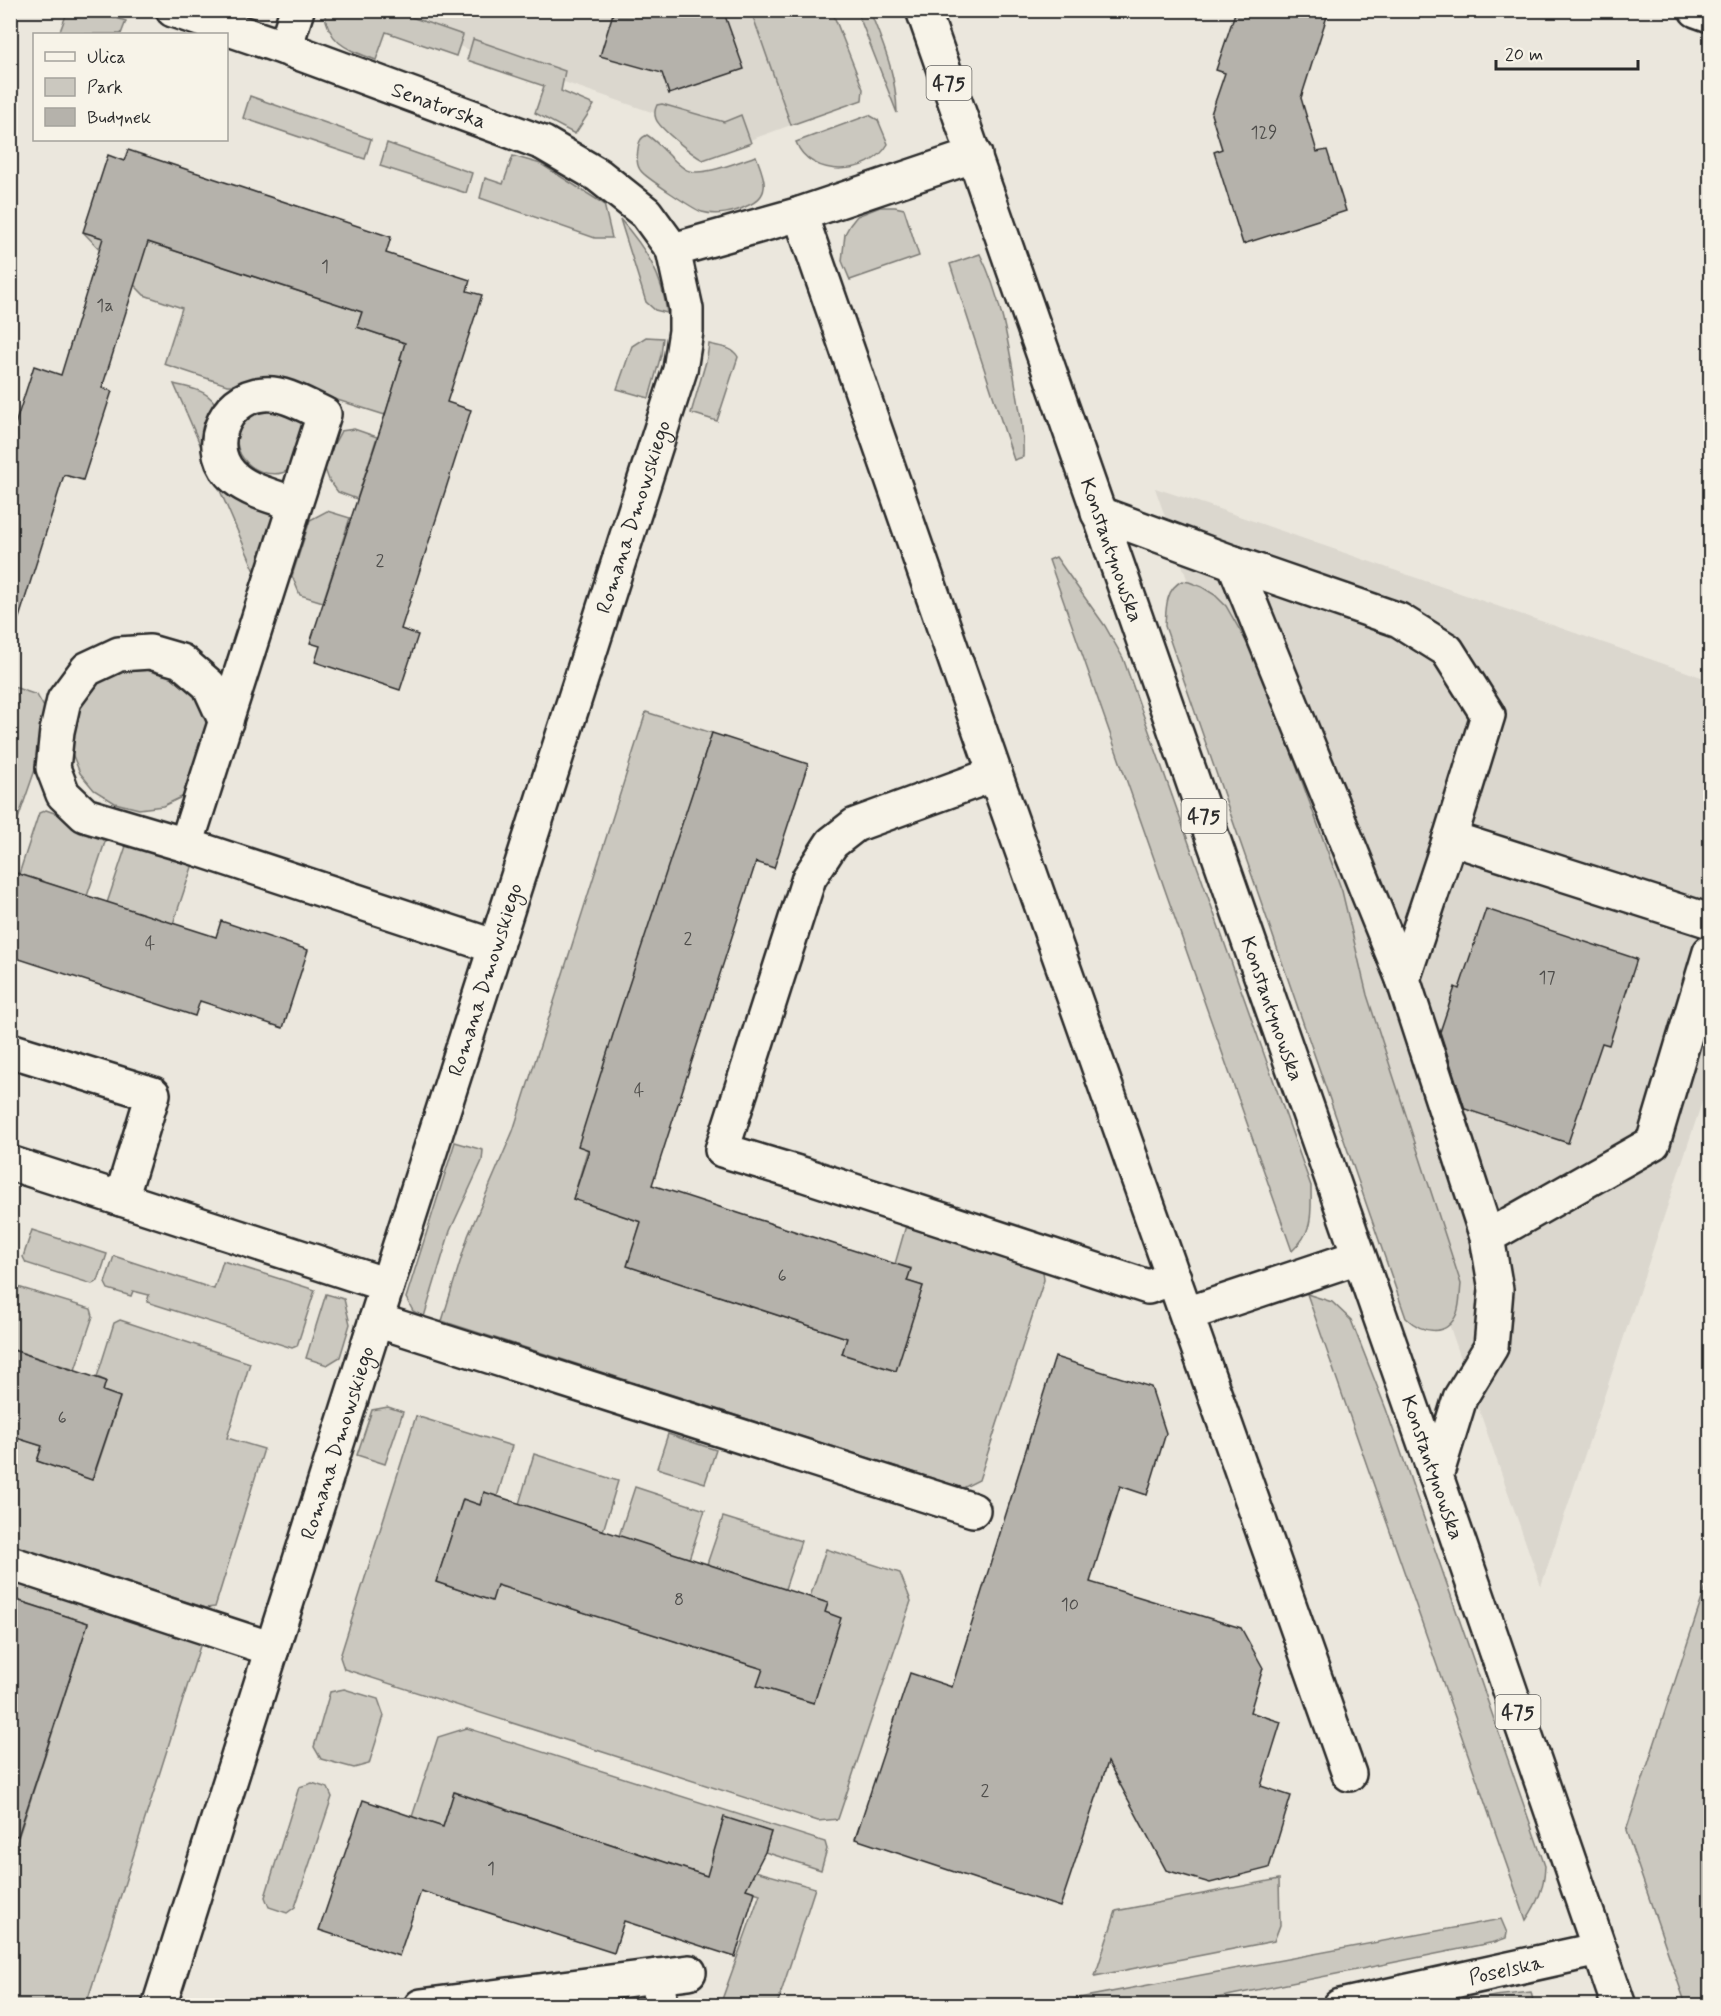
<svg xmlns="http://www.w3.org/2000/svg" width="1721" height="2016" font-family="Mynerve,sans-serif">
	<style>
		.built { fill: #dbd7ce }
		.green { fill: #cbc8bf; stroke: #7b7a75; stroke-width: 1.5 }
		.building { fill: #b5b2ab; stroke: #2b2b2b; stroke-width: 1.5 }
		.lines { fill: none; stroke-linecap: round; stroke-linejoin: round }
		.minor-casing { stroke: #2b2b2b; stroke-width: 38 }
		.major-casing { stroke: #2b2b2b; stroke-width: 38 }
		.minor { stroke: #f7f3e8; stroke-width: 33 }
		.major { stroke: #f7f3e8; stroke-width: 33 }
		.labels { text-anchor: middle; stroke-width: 5; stroke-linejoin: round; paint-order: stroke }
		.number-label { font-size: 18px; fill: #4e4d4b }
		.shield { fill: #f7f3e8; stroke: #686764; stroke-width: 1.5 }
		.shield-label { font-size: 20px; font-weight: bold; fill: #2b2b2b }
		.street-label { font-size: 21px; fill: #2b2b2b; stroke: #f7f3e8 }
	</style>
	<rect width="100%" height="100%" fill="#ebe7dd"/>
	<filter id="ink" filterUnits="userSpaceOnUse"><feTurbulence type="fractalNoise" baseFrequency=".0167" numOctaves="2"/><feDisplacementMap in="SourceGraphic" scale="12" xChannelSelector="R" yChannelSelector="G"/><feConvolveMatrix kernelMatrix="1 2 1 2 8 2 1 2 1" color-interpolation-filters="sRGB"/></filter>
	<g filter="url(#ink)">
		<!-- built -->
		<g class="built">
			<polygon points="356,11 751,11 791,125 742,143"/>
			<polygon points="1155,488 1210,506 1710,680 1710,1078 1541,1586"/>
		</g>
		<!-- green -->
		<g class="green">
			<polygon points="68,10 94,11 126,21 121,34 59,34"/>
			<path d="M324,11H394L463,35L456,56L386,32L376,60C347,49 329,45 324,11Z"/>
			<polygon points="751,11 832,11 863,89 862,100 791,125"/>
			<path d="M857,11H870C884,47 896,73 897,113Z"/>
			<polygon points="473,39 565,71 561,91 594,105 575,134 535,113 544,86 467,60"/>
			<polygon points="250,96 371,139 365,159 243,118"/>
			<path d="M662,104L724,122L741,115L751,143L703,160C693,155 660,129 656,119C654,114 655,109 657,105Z"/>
			<path d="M869,115L878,120L888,144C870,176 810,179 796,142Z"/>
			<path d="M647,135C661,144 671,160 685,169C699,179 740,161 756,156C764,177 773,195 747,206C734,213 716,216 702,212C695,210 645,177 641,171C636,165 637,157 638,149C639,142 640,138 647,135Z"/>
			<polygon points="387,143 472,173 466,193 380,166"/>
			<polygon points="513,156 541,164 604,204 612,238 595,238 480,198 485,178 503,184"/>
			<polygon points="880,207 895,207 904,209 919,256 850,280 842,261 845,234 850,225 857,216"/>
			<path d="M620,219C646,249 662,274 667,313L655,310L646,302Z"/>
			<polygon points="83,232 138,249 141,240 362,312 357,327 405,343 400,359 402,360 385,415 274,380 240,385 227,385 164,364 182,308 144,295"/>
			<path d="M980,254C1000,293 1009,345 1016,388C1020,411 1024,433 1023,457L1014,460L950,264Z"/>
			<polygon points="646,337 663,338 661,355 649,398 617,389 632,346"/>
			<path d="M709,344C720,347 733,347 738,357L717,421L691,413L707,358Z"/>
			<path d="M174,384C193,389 210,390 218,409L211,436L278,514L260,583Z"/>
			<path d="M268,404L298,418L304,428C302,438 302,452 298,460C285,487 234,472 237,436C237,432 238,426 241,422C246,415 260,409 268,404Z"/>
			<polygon points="354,429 377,437 357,499 338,492 329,480 325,469 333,446 341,431"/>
			<polygon points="327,511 350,518 323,602 300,595 292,576 310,520"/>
			<path d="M1056,557L1105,626L1123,658L1311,1186C1311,1214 1314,1231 1292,1251L1049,560Z"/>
			<path d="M1182,581L1189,582L1202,587L1215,595L1226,606L1259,664L1342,891L1367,995L1461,1284C1460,1293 1460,1304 1457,1313C1447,1338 1422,1333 1406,1318L1165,626C1166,610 1165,589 1182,581Z"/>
			<polygon points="152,663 196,685 214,730 186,795 163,806 139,809 115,803 94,790 80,773 71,751 76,705 107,672"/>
			<polygon points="11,686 37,695 52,721 11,839"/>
			<polygon points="646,712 712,733 694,789 573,1199 641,1222 628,1266 847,1338 842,1354 895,1371 923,1286 907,1281 911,1268 895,1264 907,1222 1042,1262 1044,1280 979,1480 963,1488 442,1321 468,1236 513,1131"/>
			<polygon points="46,810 105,831 107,836 87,896 19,874 39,813"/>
			<polygon points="127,843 193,864 173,924 107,903"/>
			<polygon points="455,1142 483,1150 482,1161 450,1231 424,1317 413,1311 406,1298"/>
			<polygon points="32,1230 107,1254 98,1281 92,1284 26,1263 23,1257"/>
			<polygon points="114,1256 214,1289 223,1261 315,1290 297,1346 292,1348 147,1302 149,1295 133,1291 131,1296 108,1289 105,1283"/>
			<polygon points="18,1287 91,1309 93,1316 75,1370 11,1349 11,1290"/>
			<polygon points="326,1294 344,1299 350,1324 340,1357 327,1365 306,1358"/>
			<path d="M1307,1294L1332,1302L1351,1320L1386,1409L1545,1866C1544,1888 1538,1902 1526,1920Z"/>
			<polygon points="120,1320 250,1363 227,1438 264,1449 215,1607 206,1608 11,1545 11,1436 42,1446 37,1461 93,1479 120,1398 103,1391 106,1381 97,1377 114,1323"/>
			<polygon points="388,1407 403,1412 385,1464 357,1455 372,1410"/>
			<polygon points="416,1416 512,1446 497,1497 484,1493 480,1505 463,1500 436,1582 491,1600 497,1585 763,1669 758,1686 813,1703 825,1612 828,1603 810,1597 826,1549 900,1573 911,1601 838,1819 818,1821 344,1669 340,1657"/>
			<polygon points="668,1434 716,1450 705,1483 657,1468"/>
			<polygon points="534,1454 618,1481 603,1531 519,1504"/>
			<polygon points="635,1487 705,1510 689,1559 619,1536"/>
			<polygon points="723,1517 801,1541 785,1589 707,1564"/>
			<polygon points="1710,1574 1710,2005 1686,2005 1626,1831"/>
			<polygon points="11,1576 195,1635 200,1646 86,2005 11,2005 11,1860 88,1623 11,1598"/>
			<polygon points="344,1689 378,1699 384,1716 369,1764 354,1768 321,1759 314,1747 330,1692"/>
			<polygon points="467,1728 825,1842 827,1849 821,1870 765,1852 771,1832 713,1859 815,1888 777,2005 720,2005 760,1894 455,1792 443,1827 412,1817 438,1737"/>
			<polygon points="312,1783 328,1788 332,1797 295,1907 287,1913 269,1907 265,1897 299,1787"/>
			<polygon points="1279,1879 1280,1925 1274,1941 1095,1976 1116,1911"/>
			<polygon points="1501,1919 1507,1933 1506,1938 1495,1942 1197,2002 1181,2006 1057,2005 1058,2002"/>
			<polygon points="1531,1992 1534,2005 1448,2005 1495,1996"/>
		</g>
		<!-- building -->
		<g class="building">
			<polygon points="614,10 723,10 744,69 669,94 662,73 600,56"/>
			<polygon points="1236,10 1329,10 1301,98 1317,152 1327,150 1346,211 1243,244 1214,152 1222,149 1211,114 1225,73 1216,70"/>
			<polygon points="128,150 391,237 386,253 470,280 467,291 482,295 447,402 471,410 401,629 418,635 400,690 315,662 320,646 310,643 385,415 402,360 400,359 405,343 357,327 362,312 148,242 102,388 112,391 83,480 64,475 19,618 10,617 10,440 34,366 61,375 103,238 83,232 108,155 124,161"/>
			<polygon points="712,733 808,764 774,868 756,862 652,1185 911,1269 907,1281 923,1286 896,1371 842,1354 847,1338 627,1266 641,1222 573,1199 589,1150 578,1146 621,1009"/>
			<polygon points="10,871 216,937 221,921 308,950 283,1028 200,1001 195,1016 10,956"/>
			<polygon points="1486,909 1637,959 1609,1045 1602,1043 1568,1143 1465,1109 1440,1032 1455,987 1459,989"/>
			<polygon points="10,1349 106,1381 103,1391 120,1397 92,1480 37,1461 42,1446 10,1436"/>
			<polygon points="1055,1357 1151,1387 1166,1433 1147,1495 1120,1486 1090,1582 1241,1628 1263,1668 1250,1712 1281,1722 1261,1786 1291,1796 1269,1868 1210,1883 1166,1870 1108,1762 1060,1907 855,1839 910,1673 952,1687"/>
			<polygon points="484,1492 828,1603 825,1612 841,1618 814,1703 757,1686 763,1669 497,1585 492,1601 436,1582 463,1499 480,1505"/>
			<polygon points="10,1598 88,1623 18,1836 10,1835"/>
			<polygon points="454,1792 707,1876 724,1817 771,1832 765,1852 746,1889 755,1892 735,1957 624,1921 614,1953 421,1891 399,1956 319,1930 363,1800 443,1827"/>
		</g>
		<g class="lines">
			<!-- minor casing -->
			<g class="minor-casing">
				<g id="minor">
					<polyline points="1696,10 1710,15"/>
					<polyline points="285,48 297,10"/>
					<polyline points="800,214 995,774 1349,1774"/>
					<polyline points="673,250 800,214 975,155"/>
					<path d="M295,504C276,497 252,492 236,479C202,452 222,397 264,394C284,392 306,406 324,414L186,845L496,947"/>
					<polyline points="1098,513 1234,563 1403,979 1487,1237 1496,1290 1491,1347 1460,1398 1436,1476"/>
					<polyline points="1234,563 1399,620 1447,650 1488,715 1450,838 1710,921"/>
					<polyline points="995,774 855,825 832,843 809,878 722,1150 805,1175 1148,1287 1174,1278"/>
					<polyline points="186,845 85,815 63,794 53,768 57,731 64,700 87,669 119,654 150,652 181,661 209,685 226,722"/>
					<polyline points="1403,979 1450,838"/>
					<polyline points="10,1050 153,1094 121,1199"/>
					<polyline points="10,1163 387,1285"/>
					<polyline points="1487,1237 1653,1143 1710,952"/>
					<polyline points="1187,1314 1358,1257"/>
					<polyline points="376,1320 973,1510"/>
					<polyline points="10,1563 272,1649"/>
					<polyline points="657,1976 661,2006"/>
					<path id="s1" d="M159,2006L376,1320L680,370L686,331V309L673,250L646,213L598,175L543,143L285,48L173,10"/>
					<polyline points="421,2006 689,1972"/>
					<path id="s2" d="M1340,2006L1600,1949"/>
				</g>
			</g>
			<!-- major casing -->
			<g class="major-casing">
				<g id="major">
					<path id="s3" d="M923,10L1436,1476L1619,2006"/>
				</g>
			</g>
			<!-- minor -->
			<use href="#minor" class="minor"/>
			<!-- major -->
			<use href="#major" class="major"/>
		</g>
	</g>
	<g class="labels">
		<!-- number labels -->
		<g class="number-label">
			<text x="1264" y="138">129</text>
			<text x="325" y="272">1</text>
			<text x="105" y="311">1a</text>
			<text x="380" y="566">2</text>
			<text x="688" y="944">2</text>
			<text x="150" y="949">4</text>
			<text x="1547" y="983">17</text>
			<text x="639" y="1096">4</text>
			<text x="782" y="1281">6</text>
			<text x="62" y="1423">6</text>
			<text x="679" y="1605">8</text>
			<text x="1070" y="1610">10</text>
			<text x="985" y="1796">2</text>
			<text x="491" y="1874">1</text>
		</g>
		<!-- shield labels -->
		<g class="shield">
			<rect x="926.5" y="66" width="45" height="34" rx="4.5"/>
			<rect x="1181.5" y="799" width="45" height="34" rx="4.5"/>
			<rect x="1495.5" y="1695" width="45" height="34" rx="4.5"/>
		</g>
		<g class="shield-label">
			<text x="949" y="90">475</text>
			<text x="1204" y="823">475</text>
			<text x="1518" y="1719">475</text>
		</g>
		<!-- street labels -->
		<g class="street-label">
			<text transform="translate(439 105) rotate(20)" y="7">Senatorska</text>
			<text dy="7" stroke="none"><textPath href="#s1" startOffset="1563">Romana Dmowskiego</textPath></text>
			<text dy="7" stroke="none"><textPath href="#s3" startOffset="572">Konstantynowska</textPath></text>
			<text dy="7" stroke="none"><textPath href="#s1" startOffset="1077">Romana Dmowskiego</textPath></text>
			<text dy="7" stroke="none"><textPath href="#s3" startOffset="1058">Konstantynowska</textPath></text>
			<text dy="7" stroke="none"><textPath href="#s1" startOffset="591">Romana Dmowskiego</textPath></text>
			<text dy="7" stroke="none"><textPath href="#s3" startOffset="1544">Konstantynowska</textPath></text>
			<text dy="7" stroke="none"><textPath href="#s2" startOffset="170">Poselska</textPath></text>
		</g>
	</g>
	<!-- margin -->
	<rect width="1721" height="2016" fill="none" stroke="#f7f3e8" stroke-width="36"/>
	<rect x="18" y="18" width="1685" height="1980" fill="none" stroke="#2b2b2b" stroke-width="2" filter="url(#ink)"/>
	<!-- legend -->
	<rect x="33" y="33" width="195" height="108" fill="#f7f3e8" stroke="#a5a39c" stroke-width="1.5"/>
	<rect x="45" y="52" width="30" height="9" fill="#f7f3e8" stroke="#a5a39c" stroke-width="1.5"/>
	<text x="87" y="63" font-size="18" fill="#2b2b2b">Ulica</text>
	<rect x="45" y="78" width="30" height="18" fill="#cbc8bf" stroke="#a5a39c" stroke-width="1.5"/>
	<text x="87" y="93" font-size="18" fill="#2b2b2b">Park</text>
	<rect x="45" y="108" width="30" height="18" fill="#b5b2ab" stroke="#a5a39c" stroke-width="1.5"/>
	<text x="87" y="123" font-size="18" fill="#2b2b2b">Budynek</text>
	<!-- scale -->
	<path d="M1496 60v9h142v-9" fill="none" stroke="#2b2b2b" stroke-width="3"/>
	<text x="1505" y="60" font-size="18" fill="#2b2b2b" stroke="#f7f3e8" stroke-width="4.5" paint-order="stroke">20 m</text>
</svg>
